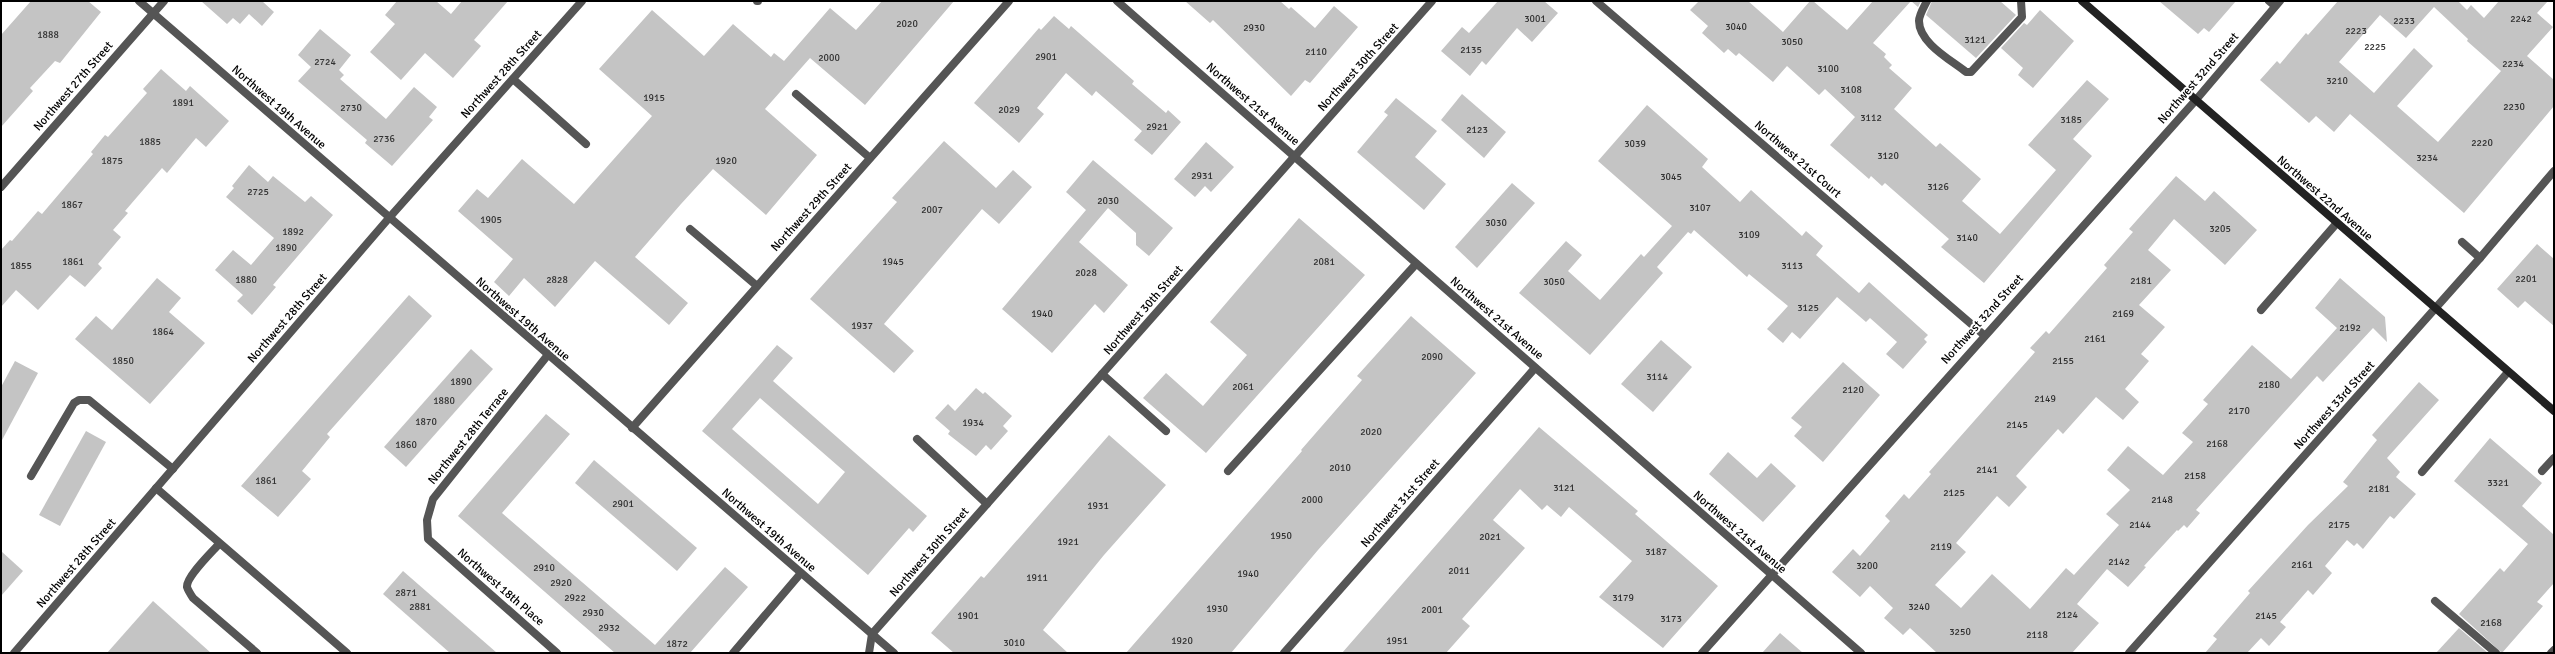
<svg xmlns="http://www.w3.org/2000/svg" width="2555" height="654" font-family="Signika,sans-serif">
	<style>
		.building { fill: #c4c4c4; fill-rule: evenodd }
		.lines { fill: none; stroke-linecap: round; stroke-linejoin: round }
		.service { stroke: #555; stroke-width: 8 }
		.minor { stroke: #555; stroke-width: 8 }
		.tertiary { stroke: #555; stroke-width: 8 }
		.secondary { stroke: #222; stroke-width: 8 }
		.labels { text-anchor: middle; stroke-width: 4; stroke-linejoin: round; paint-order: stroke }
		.number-label { font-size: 10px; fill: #313131 }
		.street-label { font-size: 12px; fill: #000; stroke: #fff }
	</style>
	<rect width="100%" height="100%" fill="#fff"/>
	<!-- building -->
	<g class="building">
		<polygon points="31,1 88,1 101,12 60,63 55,61 30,88 33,91 1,127 1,35"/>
		<polygon points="201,1 262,1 274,12 262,26 249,14 240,24 233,18 227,24"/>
		<polygon points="397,1 436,1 451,14 462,1 508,1 474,40 481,46 453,78 425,53 401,80 370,52 395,24 385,15"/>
		<polygon points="882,1 954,1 865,105 810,58 765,109 817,155 766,215 713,169 681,204 635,257 688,303 669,325 595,261 555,307 524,278 509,296 494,282 513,259 458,211 477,189 488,198 522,159 574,204 652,116 599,69 652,10 704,56 733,24 771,57 774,53 784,61 830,8 856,30"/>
		<polygon points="1185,1 1280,1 1289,9 1291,7 1315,28 1334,6 1358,27 1310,83 1305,80 1291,96 1213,20 1210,23"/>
		<polygon points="1498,1 1544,1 1558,13 1532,42 1517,28 1486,65 1482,61 1470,76 1441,51 1462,27 1469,33"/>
		<polygon points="1699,1 1748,1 1783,32 1810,1 1813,1 1847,30 1873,1 1921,1 1918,7 1911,1 1873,43 1886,54 1884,57 1892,65 1889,68 1912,88 1894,109 1936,147 1940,143 1981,179 1962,201 2000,234 2056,170 2028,145 2087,80 2109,99 2073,139 2092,156 1984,283 1941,247 1949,239 1885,183 1882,186 1871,176 1869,179 1830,145 1855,117 1825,89 1819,95 1787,66 1773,82 1739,53 1736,56 1728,49 1724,53 1702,33 1708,26 1690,10"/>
		<polygon points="1932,1 2000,1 2016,15 1976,58 1926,15"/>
		<polygon points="2159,1 2236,1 2209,32 2204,28 2198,34"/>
		<path d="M2338,1H2458L2467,10L2471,5L2484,18L2499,1H2548L2537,13L2553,27L2527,56L2554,80V106L2464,213L2350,114L2334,132L2316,116L2309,123L2260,80L2277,61L2280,64L2306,33L2308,35ZM2434,7L2468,39L2467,41L2501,71L2438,142L2397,106L2433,66L2414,48L2374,93L2339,62L2380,15L2406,38Z"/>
		<polygon points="2040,10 2074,41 2033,88 2018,75 2023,68 2001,48 2024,23 2027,25"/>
		<polygon points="1054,16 1069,29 1071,26 1134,81 1132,84 1166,113 1168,110 1181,122 1152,155 1134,140 1142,131 1096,91 1092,96 1066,73 1037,108 1044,114 1019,143 974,103 1039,28 1041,30"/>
		<polygon points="320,29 351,55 339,70 344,75 340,79 386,119 414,87 437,107 429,117 433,120 392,166 365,143 367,140 298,81 311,67 298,55"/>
		<polygon points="161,69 186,91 190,86 229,121 206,147 196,138 167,173 162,168 125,211 128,213 113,230 121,237 98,264 102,268 85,287 70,275 38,310 16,290 1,307 1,250 10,240 12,241 38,211 42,214 93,154 91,152 105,135 108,137 147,93 143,89"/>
		<polygon points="1462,94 1506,132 1484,158 1441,120"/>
		<polygon points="1396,98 1437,131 1415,157 1446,184 1424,210 1357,152 1388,115 1384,112"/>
		<polygon points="1647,105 1708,159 1702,167 1740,202 1751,190 1802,236 1806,231 1823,246 1816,255 1859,293 1869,282 1928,335 1924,339 1927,342 1903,369 1886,354 1897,342 1870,318 1866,322 1837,297 1800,339 1792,332 1783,343 1767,329 1788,306 1749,274 1747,277 1694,230 1691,234 1688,232 1657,267 1663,273 1590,355 1519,293 1566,241 1582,255 1568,271 1600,300 1641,254 1644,257 1672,226 1598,161"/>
		<polygon points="944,141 996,188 1013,170 1032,187 999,224 982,209 884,324 914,351 894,373 810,299 897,202 892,198"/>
		<polygon points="1206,142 1234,167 1211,192 1205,186 1195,197 1174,179"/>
		<polygon points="1093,160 1173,228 1149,256 1136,245 1136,233 1108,208 1079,242 1128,285 1104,313 1095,304 1052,353 1002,309 1086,210 1066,192"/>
		<polygon points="249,165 268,182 273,176 305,202 311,196 333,215 273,285 276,287 252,315 237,301 243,295 215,270 233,250 251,265 274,238 226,197 234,188 232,186"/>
		<polygon points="2176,176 2205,201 2214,191 2257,230 2225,265 2174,219 2148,250 2171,270 2139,305 2165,327 2141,354 2149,361 2125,389 2139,402 2123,420 2096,397 2063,434 2058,429 2016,476 2027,487 2009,507 1997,496 1956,543 1966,552 1935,585 1961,608 1992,574 2030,609 2066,568 2074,575 2119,525 2106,514 2130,490 2107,470 2128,446 2163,475 2193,442 2182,433 2208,404 2203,400 2252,345 2291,379 2337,328 2315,308 2340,278 2385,317 2387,342 2373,328 2323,382 2317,376 2196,510 2200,513 2187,528 2184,525 2178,531 2177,530 2144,566 2146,567 2128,587 2107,569 2077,604 2099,623 2072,653 1937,653 1910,628 1903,635 1884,618 1893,608 1870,586 1860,597 1832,572 1853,549 1860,556 1890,521 1885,516 1904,494 1909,499 1931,474 1929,472 2035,352 2030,348 2046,331 2049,334 2107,268 2104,265 2133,232 2129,229"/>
		<polygon points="1512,183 1535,203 1477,268 1455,247"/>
		<polygon points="1299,218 1365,275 1206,453 1143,398 1166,373 1203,406 1247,355 1210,322"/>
		<polygon points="2537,244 2554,259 2554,326 2525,301 2518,308 2497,289"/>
		<polygon points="157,278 181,298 169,312 205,343 150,404 75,339 96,316 112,330"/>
		<polygon points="409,295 432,316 327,434 330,437 302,471 311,479 278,517 241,486"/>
		<polygon points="1411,316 1476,373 1318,550 1231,653 1126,653 1302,451 1301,450 1362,380 1357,376"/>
		<polygon points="1661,340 1692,367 1653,412 1621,384"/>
		<path d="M777,345L793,358L773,381L927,516L913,532L909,528L868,575L702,431ZM760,398L845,472L818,504L732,429Z"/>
		<polygon points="471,349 493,369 406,467 384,447"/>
		<polygon points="15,361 38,373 1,442 1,387"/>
		<polygon points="1843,362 1880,395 1823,462 1794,436 1802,427 1791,418"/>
		<polygon points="2419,382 2439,400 2387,458 2400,472 2396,477 2416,494 2394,519 2390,516 2363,549 2357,543 2354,546 2347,540 2325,566 2332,573 2313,595 2308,590 2280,622 2286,627 2269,646 2261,638 2247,653 2205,653 2217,639 2213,636 2250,593 2248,591 2308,525 2348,486 2343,482 2377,440 2372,435"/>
		<polygon points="976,388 983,394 985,392 1012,416 1003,426 1008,431 991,450 986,445 976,456 948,434 950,431 935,418 948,404 955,411"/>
		<polygon points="546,414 570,434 502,513 655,645 725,567 748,587 690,653 615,653 458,516"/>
		<polygon points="1539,427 1638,511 1635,514 1718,586 1663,648 1599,597 1632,561 1569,507 1561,517 1547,505 1542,510 1520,489 1493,520 1525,548 1462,619 1470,626 1446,653 1342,653"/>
		<polygon points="86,431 106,442 60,526 39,515"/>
		<polygon points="1109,435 1166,485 1104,555 1043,630 1068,653 954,653 931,633 981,576 984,578"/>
		<polygon points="2490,438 2542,483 2522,506 2554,535 2554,583 2537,602 2543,606 2502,653 2459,614 2500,568 2504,572 2528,544 2454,481"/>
		<polygon points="1728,452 1757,478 1771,463 1796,486 1763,522 1709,474"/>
		<polygon points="594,460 697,548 677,571 575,483"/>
		<polygon points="1,551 23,571 1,596"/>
		<polygon points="403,571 497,653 450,653 383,594"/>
		<polygon points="153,601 211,653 107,653"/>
		<polygon points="2459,628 2488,653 2436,653"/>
		<polygon points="1780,633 1803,653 1762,653"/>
	</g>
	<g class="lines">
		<!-- service -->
		<g class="service">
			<polyline points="757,1 758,1"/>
			<path d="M1927,1C1924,7 1919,15 1919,21C1919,43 1951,60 1966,72H1971L2022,17L2021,1"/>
			<polyline points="2269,1 2275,6"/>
			<polyline points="513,79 586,144"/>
			<polyline points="796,94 870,158"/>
			<polyline points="690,229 757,286"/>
			<polyline points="2462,242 2480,258"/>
			<polyline points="2261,310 2336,224"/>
			<polyline points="1102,374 1166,431"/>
			<polyline points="917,439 987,504"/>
			<polyline points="1228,471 1416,264"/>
			<polyline points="2542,471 2554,458"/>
			<polyline points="2422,472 2508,372"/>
			<polyline points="31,476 74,403 79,400 89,400 173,469"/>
			<polyline points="156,488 347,653"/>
			<path d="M219,544C212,552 186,577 187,587C188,590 191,595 193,598L257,653"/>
			<polyline points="2435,601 2496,653"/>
			<polyline points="869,653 872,634"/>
		</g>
		<!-- minor -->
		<g class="minor">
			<polyline points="139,1 894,653"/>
			<polyline points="1117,1 1861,653"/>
			<polyline points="1596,1 1984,335"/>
			<polyline points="1,187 164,1"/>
			<polyline points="547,356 433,499 427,520 428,539 557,653"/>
			<polyline points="632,428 1009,1"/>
			<polyline points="872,634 1432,1"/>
			<polyline points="733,653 801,573"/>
			<polyline points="1284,653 1535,368"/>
			<polyline points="1702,653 2195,101 2280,1"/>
			<polyline points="2129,653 2480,258 2554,171"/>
			<polyline points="2551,653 2554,650"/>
		</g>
		<!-- tertiary -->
		<polyline class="tertiary" points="14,653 389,218 582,1"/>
		<!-- secondary -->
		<polyline class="secondary" points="2082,1 2554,411"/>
	</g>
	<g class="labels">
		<!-- number labels -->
		<g class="number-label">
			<text x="1535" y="22">3001</text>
			<text x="2521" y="22">2242</text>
			<text x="2404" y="24">2233</text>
			<text x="907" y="27">2020</text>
			<text x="1736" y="30">3040</text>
			<text x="1254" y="31">2930</text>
			<text x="2356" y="34">2223</text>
			<text x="48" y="38">1888</text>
			<text x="1975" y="43">3121</text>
			<text x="1792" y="45">3050</text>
			<text x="2375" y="50">2225</text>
			<text x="1471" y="53">2135</text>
			<text x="1316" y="55">2110</text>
			<text x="1046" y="60">2901</text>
			<text x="829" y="61">2000</text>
			<text x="325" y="65">2724</text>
			<text x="2513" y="67">2234</text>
			<text x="1828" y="72">3100</text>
			<text x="2337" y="84">3210</text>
			<text x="1851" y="93">3108</text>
			<text x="654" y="101">1915</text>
			<text x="183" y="106">1891</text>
			<text x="2514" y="110">2230</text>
			<text x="351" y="111">2730</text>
			<text x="1009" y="113">2029</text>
			<text x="1871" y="121">3112</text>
			<text x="2071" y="123">3185</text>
			<text x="1157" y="130">2921</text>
			<text x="1477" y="133">2123</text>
			<text x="384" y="142">2736</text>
			<text x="150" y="145">1885</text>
			<text x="2482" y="146">2220</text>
			<text x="1635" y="147">3039</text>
			<text x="1888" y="159">3120</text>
			<text x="2427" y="161">3234</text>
			<text x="112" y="164">1875</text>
			<text x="726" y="164">1920</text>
			<text x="1202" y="179">2931</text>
			<text x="1671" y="180">3045</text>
			<text x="1938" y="190">3126</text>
			<text x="258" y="195">2725</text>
			<text x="1108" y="204">2030</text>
			<text x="72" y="208">1867</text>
			<text x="1700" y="211">3107</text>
			<text x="932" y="213">2007</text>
			<text x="491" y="223">1905</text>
			<text x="1496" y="226">3030</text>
			<text x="2220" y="232">3205</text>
			<text x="293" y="235">1892</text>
			<text x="1749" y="238">3109</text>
			<text x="1967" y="241">3140</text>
			<text x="286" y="251">1890</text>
			<text x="73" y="265">1861</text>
			<text x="893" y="265">1945</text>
			<text x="1324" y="265">2081</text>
			<text x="21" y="269">1855</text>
			<text x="1792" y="269">3113</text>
			<text x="1086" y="276">2028</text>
			<text x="2526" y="282">2201</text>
			<text x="246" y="283">1880</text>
			<text x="557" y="283">2828</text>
			<text x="2141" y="284">2181</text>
			<text x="1554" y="285">3050</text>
			<text x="1808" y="311">3125</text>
			<text x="1042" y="317">1940</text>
			<text x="2123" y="317">2169</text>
			<text x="862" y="329">1937</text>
			<text x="2350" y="331">2192</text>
			<text x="163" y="335">1864</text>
			<text x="2095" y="342">2161</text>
			<text x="1432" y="360">2090</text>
			<text x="123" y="364">1850</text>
			<text x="2063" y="364">2155</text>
			<text x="1657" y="380">3114</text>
			<text x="461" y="385">1890</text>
			<text x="2269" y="388">2180</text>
			<text x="1243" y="390">2061</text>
			<text x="1853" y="393">2120</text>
			<text x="2045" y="402">2149</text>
			<text x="444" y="404">1880</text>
			<text x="2239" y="414">2170</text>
			<text x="426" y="425">1870</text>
			<text x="973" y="426">1934</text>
			<text x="2017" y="428">2145</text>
			<text x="1371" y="435">2020</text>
			<text x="2217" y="447">2168</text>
			<text x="406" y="448">1860</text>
			<text x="1340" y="471">2010</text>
			<text x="1987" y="473">2141</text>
			<text x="2195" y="479">2158</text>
			<text x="266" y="484">1861</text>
			<text x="2498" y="486">3321</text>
			<text x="1564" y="491">3121</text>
			<text x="2379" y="492">2181</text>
			<text x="1954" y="496">2125</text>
			<text x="1312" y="503">2000</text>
			<text x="2162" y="503">2148</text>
			<text x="623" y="507">2901</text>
			<text x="1098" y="509">1931</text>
			<text x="2140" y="528">2144</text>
			<text x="2339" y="528">2175</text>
			<text x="1281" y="539">1950</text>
			<text x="1490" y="540">2021</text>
			<text x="1068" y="545">1921</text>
			<text x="1941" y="550">2119</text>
			<text x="1656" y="555">3187</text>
			<text x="2119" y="565">2142</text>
			<text x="2302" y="568">2161</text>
			<text x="1867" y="569">3200</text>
			<text x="544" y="571">2910</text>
			<text x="1459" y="574">2011</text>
			<text x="1248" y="577">1940</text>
			<text x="1037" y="581">1911</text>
			<text x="561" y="586">2920</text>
			<text x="406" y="596">2871</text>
			<text x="575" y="601">2922</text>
			<text x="1623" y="601">3179</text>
			<text x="420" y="610">2881</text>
			<text x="1919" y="610">3240</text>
			<text x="1217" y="612">1930</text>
			<text x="1432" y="613">2001</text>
			<text x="593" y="616">2930</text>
			<text x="2067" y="618">2124</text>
			<text x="968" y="619">1901</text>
			<text x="2266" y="619">2145</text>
			<text x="1671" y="622">3173</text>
			<text x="2491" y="626">2168</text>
			<text x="609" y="631">2932</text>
			<text x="1960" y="635">3250</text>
			<text x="2037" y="638">2118</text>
			<text x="1182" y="644">1920</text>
			<text x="1397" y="644">1951</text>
			<text x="1014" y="646">3010</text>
			<text x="677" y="647">1872</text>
		</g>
		<!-- street labels -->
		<g class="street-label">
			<text transform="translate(1358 67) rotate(-48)" y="4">Northwest 30th Street</text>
			<text transform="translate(501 74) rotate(-48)" y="4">Northwest 28th Street</text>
			<text transform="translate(2198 78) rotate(-49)" y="4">Northwest 32nd Street</text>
			<text transform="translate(73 86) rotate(-49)" y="4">Northwest 27th Street</text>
			<text transform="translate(1253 104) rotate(41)" y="4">Northwest 21st Avenue</text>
			<text transform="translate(279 107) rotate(41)" y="4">Northwest 19th Avenue</text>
			<text transform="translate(1798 159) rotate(41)" y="4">Northwest 21st Court</text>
			<text transform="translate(2325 198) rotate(41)" y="4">Northwest 22nd Avenue</text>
			<text transform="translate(811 207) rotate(-48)" y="4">Northwest 29th Street</text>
			<text transform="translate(1143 310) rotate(-49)" y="4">Northwest 30th Street</text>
			<text transform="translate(287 318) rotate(-49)" y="4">Northwest 28th Street</text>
			<text transform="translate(1497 318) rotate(41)" y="4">Northwest 21st Avenue</text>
			<text transform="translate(523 319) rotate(41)" y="4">Northwest 19th Avenue</text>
			<text transform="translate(1982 319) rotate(-48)" y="4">Northwest 32nd Street</text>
			<text transform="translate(2334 405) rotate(-48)" y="4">Northwest 33rd Street</text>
			<text transform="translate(468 436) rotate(-51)" y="4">Northwest 28th Terrace</text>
			<text transform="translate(1400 503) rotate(-49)" y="4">Northwest 31st Street</text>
			<text transform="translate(769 530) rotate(41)" y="4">Northwest 19th Avenue</text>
			<text transform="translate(1740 532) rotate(41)" y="4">Northwest 21st Avenue</text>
			<text transform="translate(929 552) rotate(-49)" y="4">Northwest 30th Street</text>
			<text transform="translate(76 563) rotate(-49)" y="4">Northwest 28th Street</text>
			<text transform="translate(501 587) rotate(41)" y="4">Northwest 18th Place</text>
		</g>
	</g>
	<!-- border -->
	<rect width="2555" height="654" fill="none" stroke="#000000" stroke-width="4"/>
</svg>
